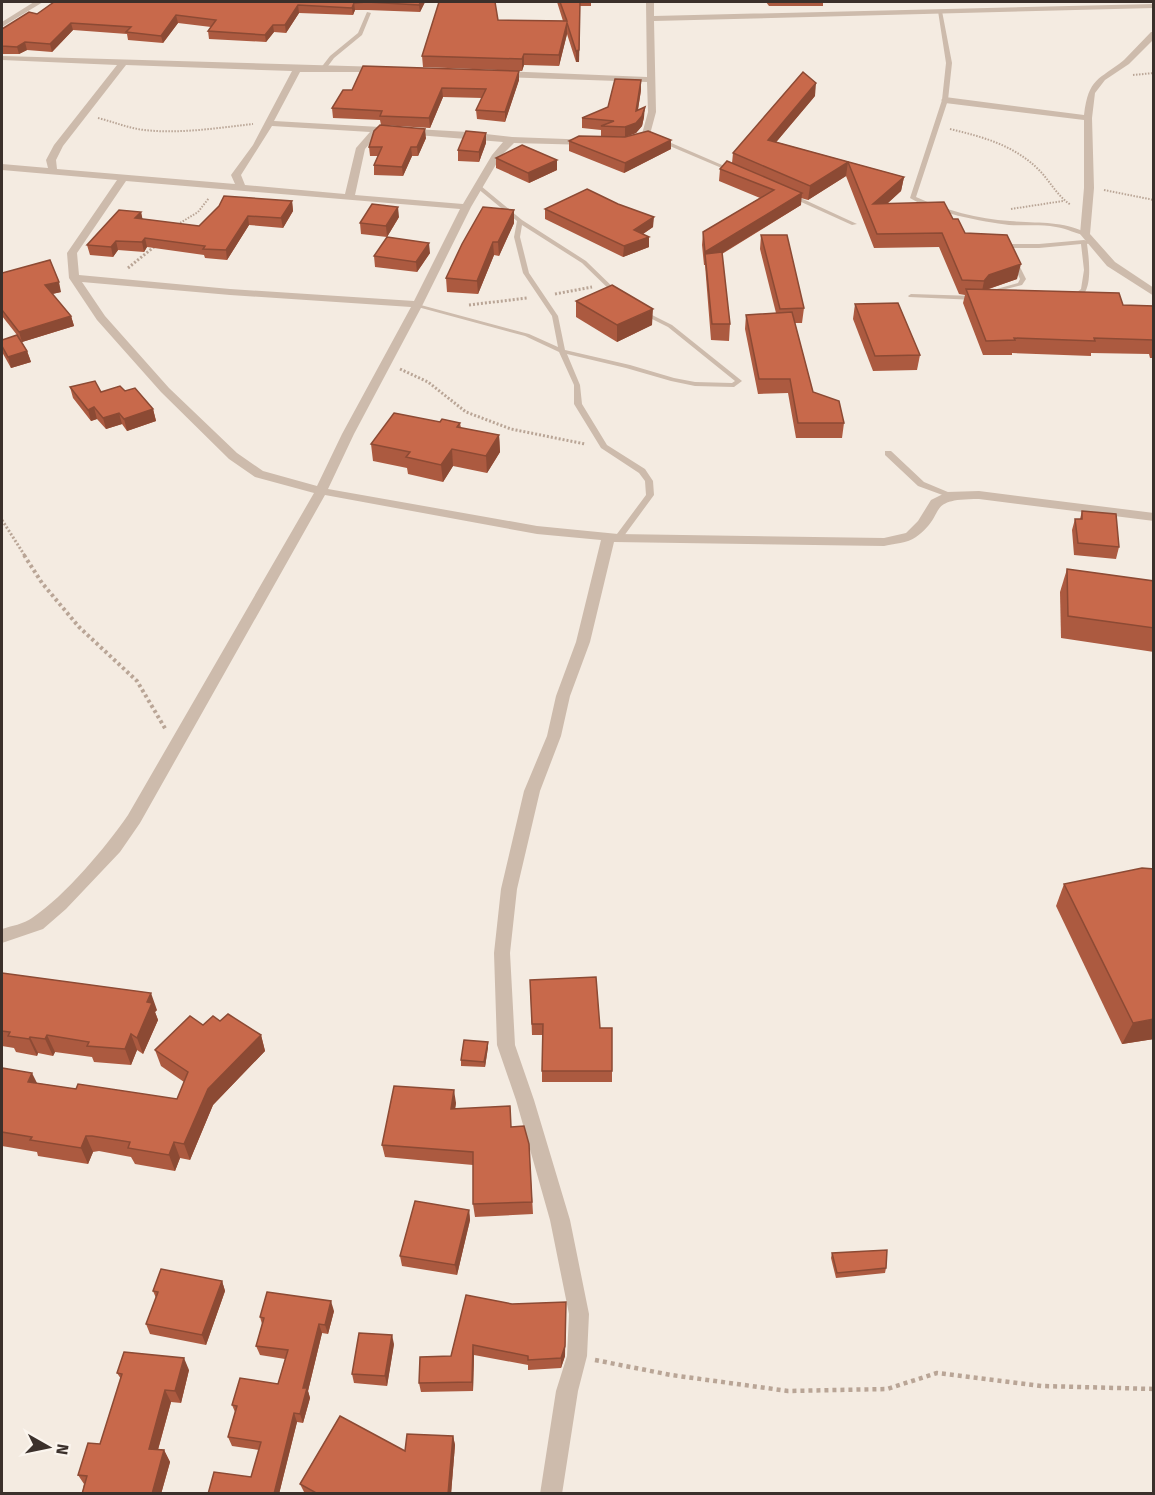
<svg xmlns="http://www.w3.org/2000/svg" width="1155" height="1495" font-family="'Fira Sans',sans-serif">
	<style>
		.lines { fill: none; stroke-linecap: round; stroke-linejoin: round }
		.path-far3 { stroke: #b9a596; stroke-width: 2; stroke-dasharray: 1.5 1.5; stroke-linecap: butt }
		.path-far2 { stroke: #b9a596; stroke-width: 3; stroke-dasharray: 2 2; stroke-linecap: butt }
		.path-far1 { stroke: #b9a596; stroke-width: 4; stroke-dasharray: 3 3; stroke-linecap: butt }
		.path { stroke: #b9a596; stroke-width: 4.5; stroke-dasharray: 4 4; stroke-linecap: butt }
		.service { fill: #cdbbac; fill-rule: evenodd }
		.minor { fill: #cdbbac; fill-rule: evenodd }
		.wall { fill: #ac5a40 }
		.shaded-wall { fill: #8c4a34 }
		.building { fill: #c8694b; stroke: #8c4a34; stroke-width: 1.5 }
	</style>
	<rect width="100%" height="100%" fill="#f4ebe1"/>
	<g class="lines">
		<!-- path-far3 -->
		<g class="path-far3">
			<polyline points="1133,75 1154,73"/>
			<path d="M98,118C114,122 128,128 144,130C180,134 217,128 253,124"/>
			<path d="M950,129C983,137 1014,145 1039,170C1050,181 1057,196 1071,205"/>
			<polyline points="1104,190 1154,200"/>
			<polyline points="1011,209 1063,201"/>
			<polyline points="175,226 198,212 209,198"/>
		</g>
		<!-- path-far2 -->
		<g class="path-far2">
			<polyline points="128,268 155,246"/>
			<polyline points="555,294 592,287"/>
			<polyline points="469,305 527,298"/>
			<polyline points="400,369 428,382 466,412 511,429 585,444"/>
			<polyline points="2,520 25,556"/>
		</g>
		<!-- path-far1 -->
		<polyline class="path-far1" points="24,555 42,583 79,627 137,681 166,730"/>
		<!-- path -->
		<polyline class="path" points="595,1360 671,1375 788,1391 887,1389 937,1373 1042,1386 1154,1389"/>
		<!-- service -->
		<g class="service">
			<path d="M940,10L942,11L952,63L948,100L916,197C945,210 978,219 1010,221C1040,224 1059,220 1087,233V235C1077,235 1067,228 1056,227C1040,224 1025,226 1009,225C983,222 932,212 910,198L942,100L946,63L938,11Z"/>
			<polygon points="367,12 371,13 362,35 334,58 325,70 321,70 320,69 330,56 358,33"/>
			<polygon points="658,139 662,139 736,171 731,172 658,141"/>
			<polygon points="477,186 481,186 522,220 586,261 620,294 615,295 582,263 522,225 520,237 529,273 558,316 565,350 630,365 674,378 695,382 732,383 735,381 668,327 640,313 639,312 642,310 672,325 742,381 734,387 695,386 671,381 626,368 567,354 580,385 582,404 607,445 645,469 653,481 654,495 621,540 615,540 614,538 646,495 645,481 639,473 601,448 574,404 574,385 559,352 525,336 414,306 417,304 529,334 558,347 552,316 523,273 514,237 517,221 477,188"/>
			<polygon points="788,194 792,194 857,224 852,225 788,196"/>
			<path d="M1084,240L1092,242L1087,244C1089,259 1096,308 1067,296L1068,295L1076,293L1081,289L1084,270L1081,244L1039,248H1001L998,246L1001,244H1039Z"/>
			<polygon points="1013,261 1017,261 1026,279 1022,285 986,294 986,292 1018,283 1020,279 1012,262"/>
			<polygon points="911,294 976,296 979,298 976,300 909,297 908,296"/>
			<polygon points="885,451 891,451 924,482 955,495 951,497 948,497 918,486 885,455"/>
		</g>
		<!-- minor -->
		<g class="minor">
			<polygon points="34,2 43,2 2,27 2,22"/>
			<polygon points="646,2 654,2 654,16 1154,4 1154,8 654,21 656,112 649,138 632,144 627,141 642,134 648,112 647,82 499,77 495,74 499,71 647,77"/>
			<path d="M1151,32H1154V39L1129,64L1105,80L1095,93L1092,118L1094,188L1090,234L1115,262L1154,288V296L1107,266L1080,234L1084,188V120L945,103L941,100L945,97L1084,115C1089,77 1098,81 1124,60C1133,51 1142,41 1151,32Z"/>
			<path d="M2,56L382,67L385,68V72H300L274,121L468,132L512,137L593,140L595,142L590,145L514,143L501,156L471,207L422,306L354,434L328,489L537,526L618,534L884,538L906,533L918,521L931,500L947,492L979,491L1154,513V521L979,499C923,499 949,513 916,537C908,543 893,544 884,546L614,542L590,642L570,696L561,736L540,791L517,889L510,953L515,1045L534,1100L570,1220L589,1314L587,1356L578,1391L562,1494H540L556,1391L567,1356L569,1314L550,1220L516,1100L497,1045L494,953L501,889L524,791L547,736L556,696L576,642L601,540L537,534L325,495L140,823L120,852L66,909L43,929L2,943V929C11,926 24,924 32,918C65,896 106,847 128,815L314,493L255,477L229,459L161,392L97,320L69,278L67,253L117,180L2,170V164L48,168L46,160L54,145L117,65L2,60ZM126,65L292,71L253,145L231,175L235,184L57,169L56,160L63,146ZM272,126L370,132L356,148L345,194L245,185L241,175ZM380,132L503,142L492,155L463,204L355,195L365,149ZM126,181L460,209L414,301L230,289L79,275L77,253ZM82,282L230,295L411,307L342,434L317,486L263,471L237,453L169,388L105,316Z"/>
		</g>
	</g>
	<!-- wall -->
	<g class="wall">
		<polygon points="54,2 425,2 420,12 368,10 355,10 353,15 299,13 286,33 274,32 266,42 209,39 208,31 211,27 178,23 163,43 128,40 127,34 73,30 52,52 27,50 19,54 2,54 2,55 2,29 37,14"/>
		<polygon points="557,2 591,2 591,6 580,6 579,62 576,62 567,34 559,66 524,65 522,71 423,67 422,56 498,20 563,21"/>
		<polygon points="766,2 823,2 823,6 769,6"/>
		<polygon points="519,71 519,80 505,122 477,119 476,110 482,98 443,97 430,128 381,125 380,120 333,118 332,108 352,90"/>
		<polygon points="641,90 638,110 644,117 642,126 636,133 625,137 601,136 601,130 582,128 582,118 608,107"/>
		<polygon points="815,96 776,142 904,177 901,191 887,204 953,219 965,233 1017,279 986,290 1123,305 1154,306 1154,358 1150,358 1149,354 1091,353 1091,356 1012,353 1012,355 983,355 963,303 965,295 959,294 939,247 874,248 846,176 808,200 801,198 801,205 722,254 730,324 729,341 711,340 705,265 704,265 702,245 703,232 760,198 719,181 720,169 732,163 733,153"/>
		<polygon points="426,138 418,156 412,156 403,176 374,175 374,165 378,156 370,156 369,147"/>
		<polygon points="569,141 671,149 624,173 569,151"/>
		<polygon points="486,143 479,162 458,161 458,150"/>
		<polygon points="496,158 557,160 557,170 529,183 496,168"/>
		<polygon points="292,201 293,211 283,228 249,225 227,260 205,258 204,255 147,247 144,252 118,250 113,257 90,255 87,245 141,212 142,219 199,226"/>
		<polygon points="618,204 653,227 643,234 649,237 649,247 623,257 545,219 545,209"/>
		<polygon points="514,210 514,223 499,256 494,255 478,294 447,292 446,278"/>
		<polygon points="399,217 387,237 361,234 360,223"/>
		<polygon points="761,235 804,308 802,323 795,323 813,392 844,423 842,438 796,438 788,393 758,394 745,329 746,315 776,313 760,249"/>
		<polygon points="430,253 417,272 375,267 374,256"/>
		<polygon points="2,273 61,292 52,294 71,316 74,326 22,342 27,351 31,362 11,368 2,352 2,340 17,335 2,316"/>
		<polygon points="576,301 652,325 617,342 576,317"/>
		<polygon points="855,304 920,355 917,370 873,371 853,319"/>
		<polygon points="70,387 101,392 125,391 153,409 156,421 127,431 122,424 106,429 97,419 91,421 73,398"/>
		<polygon points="440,422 460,423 461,428 499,435 500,452 487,473 453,466 443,482 408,474 407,468 373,461 371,444"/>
		<polygon points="1082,511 1119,547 1116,559 1074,555 1072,530 1075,519 1080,519"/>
		<polygon points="1067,569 1154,581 1154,652 1061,638 1060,592"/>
		<polygon points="1064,884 1154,1039 1122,1044 1056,906"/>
		<polygon points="2,973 157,1010 155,1012 158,1020 143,1054 137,1050 131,1065 94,1062 92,1057 55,1052 53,1056 38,1053 37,1056 16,1052 14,1048 2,1046"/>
		<polygon points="530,980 600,1028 612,1071 612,1082 542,1082 542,1035 532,1035"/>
		<polygon points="220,1021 261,1035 265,1051 213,1105 190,1160 180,1158 175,1171 135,1164 131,1157 99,1151 93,1152 88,1164 38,1156 37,1152 2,1146 2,1068 37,1083 76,1089 177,1099 184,1082 161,1066 155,1050 203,1025"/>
		<polygon points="488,1047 485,1067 461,1066 461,1060"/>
		<polygon points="456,1103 455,1109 511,1127 529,1144 533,1214 475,1217 473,1204 473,1165 385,1157 382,1145"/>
		<polygon points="469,1210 470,1220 457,1275 402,1266 400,1256"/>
		<polygon points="832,1253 886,1268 885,1273 836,1278 831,1258"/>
		<polygon points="222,1281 225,1291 206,1345 150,1334 146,1324 156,1298 153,1291"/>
		<polygon points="466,1295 565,1356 561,1368 528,1370 528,1365 474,1355 473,1391 421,1392 419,1383 451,1356"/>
		<polygon points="334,1311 328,1334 322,1333 308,1391 310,1398 303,1423 297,1422 279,1494 208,1494 251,1477 259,1450 232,1446 228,1437 235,1412 232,1405 278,1384 285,1359 260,1355 256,1346 262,1324 260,1317"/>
		<polygon points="394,1344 387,1386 354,1383 352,1374"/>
		<polygon points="189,1370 181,1403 171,1402 158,1450 164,1450 170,1462 161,1494 82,1494 84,1484 78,1475 100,1444 121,1379 117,1373"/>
		<polygon points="453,1436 455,1445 451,1494 306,1494 304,1492 300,1484"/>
	</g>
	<!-- shaded-wall -->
	<g class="shaded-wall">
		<polygon points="421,2 425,2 420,12 419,5"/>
		<polygon points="580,2 579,62 576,62 576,51"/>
		<polygon points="354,3 355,10 353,15 352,8"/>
		<polygon points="298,5 299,13 286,33 285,25"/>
		<polygon points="176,15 178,23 163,43 161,36"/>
		<polygon points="71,23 73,30 52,52 50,44"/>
		<polygon points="567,23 567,34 559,66 559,55"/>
		<polygon points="273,25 274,32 266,42 265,35"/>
		<polygon points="25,42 27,50 19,54 17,47"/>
		<polygon points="524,54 524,65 522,71 522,59"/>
		<polygon points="519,71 519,80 505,122 505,112"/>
		<polygon points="641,80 641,90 636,121 636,111"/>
		<polygon points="816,83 815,96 767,153 768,140"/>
		<polygon points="442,88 443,97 430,128 429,118"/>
		<polygon points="645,107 644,117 642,126 636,133 625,137 625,127"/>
		<polygon points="425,129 426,138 418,156 417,147"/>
		<polygon points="486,133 486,143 479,162 479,152"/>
		<polygon points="671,140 671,149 624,173 625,163"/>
		<polygon points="411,147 412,156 403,176 402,167"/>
		<polygon points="557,160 557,170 529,183 528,173"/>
		<polygon points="848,162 846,176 808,200 810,186"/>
		<polygon points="904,177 901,191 871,218 873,204"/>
		<polygon points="802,193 801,205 706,263 705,254 704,265 705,252"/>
		<polygon points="292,201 293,211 283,228 281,218"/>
		<polygon points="398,207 399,217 387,237 386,226"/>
		<polygon points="514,210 514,223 499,256 498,242"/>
		<polygon points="141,212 143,221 135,218"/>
		<polygon points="248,216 249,225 227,260 226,250"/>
		<polygon points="654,217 653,227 634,240 634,230"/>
		<polygon points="649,237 649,247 623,257 624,246"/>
		<polygon points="145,238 147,247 144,252 142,242"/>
		<polygon points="116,241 118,250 113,257 111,247"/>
		<polygon points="493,242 494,255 478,294 477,281"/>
		<polygon points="429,243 430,253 417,272 416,262"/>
		<polygon points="1021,264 1017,279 985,290 981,296 984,281 989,275"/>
		<polygon points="59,282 61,292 48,295 45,285"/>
		<polygon points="653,309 652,325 617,342 617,325"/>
		<polygon points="71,316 74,326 22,342 19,332"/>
		<polygon points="27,351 31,362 11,368 8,357"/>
		<polygon points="94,407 97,419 91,421 88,410"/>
		<polygon points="153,409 156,421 127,431 124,419"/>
		<polygon points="119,413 122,424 106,429 103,418"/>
		<polygon points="499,435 500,452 487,473 486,456"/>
		<polygon points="452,449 453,466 443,482 441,465"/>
		<polygon points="151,993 157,1010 155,1012 158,1020 143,1054 137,1038 147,1002"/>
		<polygon points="1154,1019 1154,1039 1122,1044 1133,1023"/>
		<polygon points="131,1034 137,1050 131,1065 125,1049"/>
		<polygon points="47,1035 55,1052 53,1056 45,1039"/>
		<polygon points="261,1035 265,1051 213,1105 190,1160 184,1144 208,1089"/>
		<polygon points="30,1037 38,1053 37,1056 29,1039"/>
		<polygon points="488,1042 488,1047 485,1067 484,1062"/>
		<polygon points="32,1073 40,1089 28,1082"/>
		<polygon points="454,1090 456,1103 453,1122 451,1109"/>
		<polygon points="86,1136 93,1152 88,1164 81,1148"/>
		<polygon points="174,1142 180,1158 175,1171 169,1155"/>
		<polygon points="469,1210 470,1220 457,1275 455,1265"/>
		<polygon points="222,1281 225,1291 206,1345 202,1335"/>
		<polygon points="331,1301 334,1311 328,1334 325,1325"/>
		<polygon points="566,1311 565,1356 561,1368 561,1358"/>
		<polygon points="319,1324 322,1333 308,1391 310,1398 303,1423 300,1414 303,1388"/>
		<polygon points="392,1335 394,1344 387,1386 385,1376"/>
		<polygon points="473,1345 474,1355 473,1391 472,1382"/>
		<polygon points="184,1358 189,1370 181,1403 175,1391"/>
		<polygon points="165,1390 171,1402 155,1460 149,1449"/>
		<polygon points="294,1413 297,1422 279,1494 274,1494"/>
		<polygon points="453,1436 455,1445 451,1494 448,1494"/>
		<polygon points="164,1450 170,1462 161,1494 152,1494"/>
	</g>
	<!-- building -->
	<g class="building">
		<polygon points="54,2 421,2 419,5 367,2 354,3 352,8 298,5 285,25 273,25 265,35 208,31 216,20 176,15 161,36 126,32 131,27 71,23 50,44 25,42 17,47 2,46 2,29 29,12 37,14"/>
		<polygon points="439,2 495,2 498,20 567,21 560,2 580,2 579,50 576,51 567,23 559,55 524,54 522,59 422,56"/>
		<polygon points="363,66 519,71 505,112 476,110 486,89 442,88 429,118 380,116 382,111 332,108 343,90 352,90"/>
		<polygon points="803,72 816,83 768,140 904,177 873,204 944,202 953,219 958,219 965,233 1007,235 1021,264 989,275 984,281 962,280 942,233 877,234 848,162 810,186 733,153"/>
		<polygon points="615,79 641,80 636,111 645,107 642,116 636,123 625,127 601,126 614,121 582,118 608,107"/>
		<polygon points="380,125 425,129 417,147 411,147 402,167 374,165 382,147 369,147 374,131"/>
		<polygon points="466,131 486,133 479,152 458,150"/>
		<polygon points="648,131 671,140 625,163 569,141 579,136 625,137"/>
		<polygon points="522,145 557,160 528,173 496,158"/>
		<polygon points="727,161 802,193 705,252 703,232 774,190 720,169"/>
		<polygon points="587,189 618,204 654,217 634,230 649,237 624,246 545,209"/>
		<polygon points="224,196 292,201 281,218 248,216 226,250 203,249 205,246 145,238 142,242 116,241 111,247 87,245 119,210 141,212 135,218 199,226 219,206"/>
		<polygon points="372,204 398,207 386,226 360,223"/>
		<polygon points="483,207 514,210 498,242 493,242 477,281 446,278 462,244"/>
		<polygon points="761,235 787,235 804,308 780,309"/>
		<polygon points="387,237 429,243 416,262 374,256"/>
		<polygon points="722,252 730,324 712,324 705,254"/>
		<polygon points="50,260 59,282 45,285 71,316 19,332 2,310 2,273"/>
		<polygon points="612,285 653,309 617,325 576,301"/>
		<polygon points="966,289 1119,293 1123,305 1154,306 1154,340 1094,338 1095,341 1014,338 1015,340 986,341"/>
		<polygon points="898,303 920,355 875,356 855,304"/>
		<polygon points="792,312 813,392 839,401 844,423 798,423 790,379 759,379 746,315"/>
		<polygon points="17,335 27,351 8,357 2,346 2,340"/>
		<polygon points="95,381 101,392 120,386 125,391 135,388 153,409 124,419 119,413 103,418 94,407 88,410 70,387"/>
		<polygon points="394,413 440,422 442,419 460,423 457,427 499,435 486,456 452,449 441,465 406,457 410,452 371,444"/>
		<polygon points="1082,511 1116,514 1119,547 1078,543 1075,519 1082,519"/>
		<polygon points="1067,569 1154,581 1154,628 1068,616"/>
		<polygon points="1142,868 1154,869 1154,1019 1133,1023 1064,884"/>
		<polygon points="2,973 151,993 147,1002 152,1003 137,1038 131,1034 125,1049 87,1046 89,1042 47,1035 45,1039 30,1037 29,1039 8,1036 10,1032 2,1031"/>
		<polygon points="596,977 600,1028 612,1028 612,1071 542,1071 543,1024 532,1024 530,980"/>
		<polygon points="228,1014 261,1035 208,1089 184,1144 174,1142 169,1155 128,1148 130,1142 92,1136 86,1136 81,1148 30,1140 32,1137 2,1132 2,1068 32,1073 28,1082 76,1089 78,1084 177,1099 188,1072 155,1050 190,1016 203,1025 213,1016 220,1021"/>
		<polygon points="464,1040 488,1042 484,1062 461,1060"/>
		<polygon points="394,1086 454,1090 451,1109 510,1106 511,1127 524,1126 529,1144 532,1202 473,1204 473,1152 382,1145"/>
		<polygon points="415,1201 469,1210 455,1265 400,1256"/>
		<polygon points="887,1250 886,1268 837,1273 832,1253"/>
		<polygon points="161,1269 222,1281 202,1335 146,1324 158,1292 153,1291"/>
		<polygon points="267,1292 331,1301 325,1325 319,1324 303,1388 307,1388 300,1414 294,1413 274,1494 208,1494 214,1472 251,1477 261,1442 228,1437 237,1406 232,1405 240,1378 278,1384 288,1350 256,1346 264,1318 260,1317"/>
		<polygon points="466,1295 512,1304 566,1302 565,1346 561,1358 528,1360 528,1356 473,1345 472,1382 419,1383 420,1357 451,1356"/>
		<polygon points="359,1333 392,1335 385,1376 352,1374"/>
		<polygon points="124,1352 184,1358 175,1391 165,1390 149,1449 164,1450 152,1494 82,1494 87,1476 78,1475 88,1443 100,1444 122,1374 117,1373"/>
		<polygon points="340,1416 405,1451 407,1434 453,1436 448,1494 318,1494 300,1484"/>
	</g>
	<!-- border -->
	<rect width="1155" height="1495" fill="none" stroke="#3b302b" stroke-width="6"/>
	<!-- north arrow -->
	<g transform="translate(48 1447) rotate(99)" stroke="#fbf5ee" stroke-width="4.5" paint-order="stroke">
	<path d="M0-4.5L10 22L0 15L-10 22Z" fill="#3b302b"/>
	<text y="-9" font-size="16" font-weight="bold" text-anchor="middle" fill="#3b302b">N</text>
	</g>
</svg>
